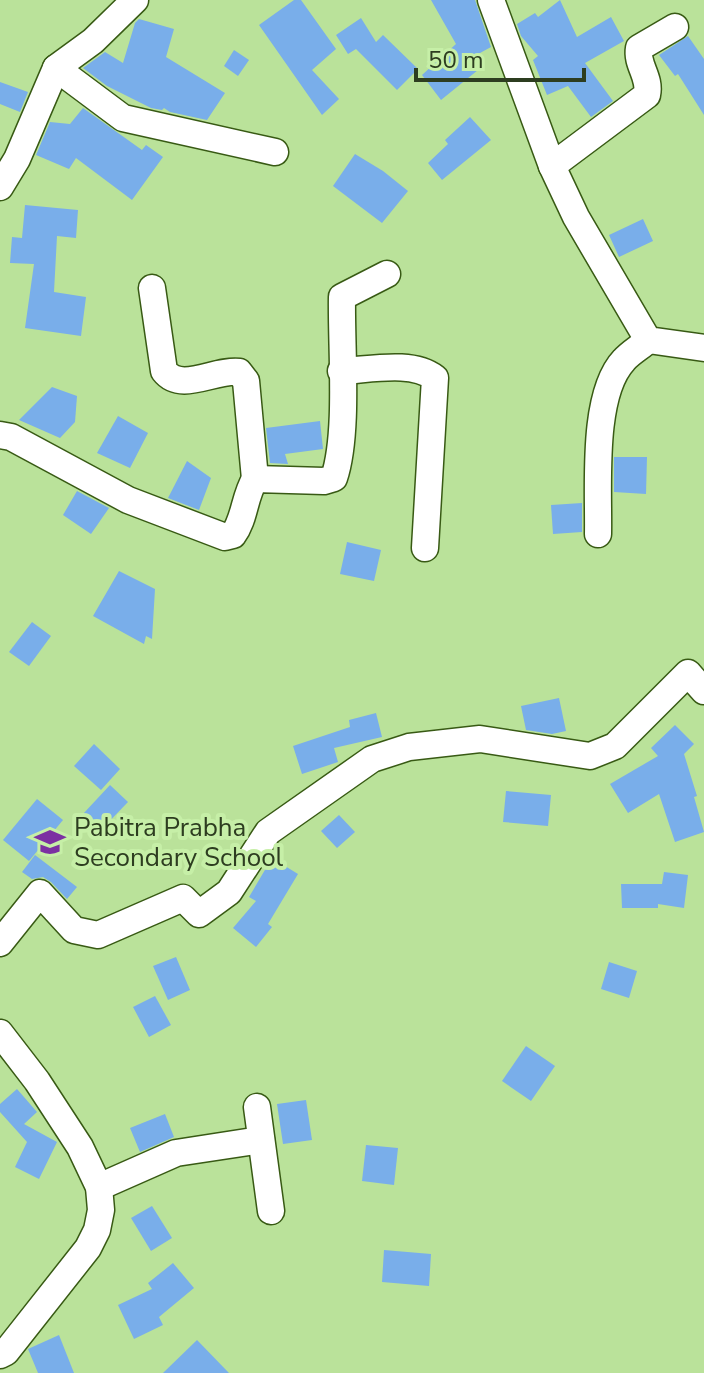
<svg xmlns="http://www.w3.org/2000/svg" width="704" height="1373" font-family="'Nunito Sans',sans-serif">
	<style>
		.building { fill: #79aeea }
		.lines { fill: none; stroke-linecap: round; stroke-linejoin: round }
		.minor-casing { stroke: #385a14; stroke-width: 29 }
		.minor { stroke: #fff; stroke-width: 26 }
		.labels { text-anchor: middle; stroke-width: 8; stroke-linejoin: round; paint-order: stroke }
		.poi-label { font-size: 26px; fill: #2d3d20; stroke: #c6efa7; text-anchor: start }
	</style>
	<rect width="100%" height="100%" fill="#bae29a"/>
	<!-- building -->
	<g class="building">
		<polygon points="294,0 301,0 336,49 312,70 339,99 322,115 259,25"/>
		<polygon points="431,0 475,0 491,47 469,59 478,70 441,100 422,75 456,44"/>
		<polygon points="560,0 577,37 611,17 624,41 585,63 613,101 591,117 568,86 547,95 533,60 538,56 521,36 517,24 535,13 538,17"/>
		<polygon points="361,18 376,42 383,35 418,69 397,90 356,49 348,54 336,35"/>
		<polygon points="139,19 174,29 166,57 225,93 207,120 170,112 164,108 162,110 151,108 107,86 83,68 105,52 123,63 135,23"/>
		<polygon points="688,36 704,59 704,115 678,74 675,76 659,55"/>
		<polygon points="234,50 249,60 238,76 224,66"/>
		<polygon points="0,82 28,92 20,112 0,104"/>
		<polygon points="83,108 142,150 146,145 163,157 132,200 76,158 69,169 36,155 50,122 70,124"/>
		<polygon points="470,117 491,140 442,180 428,163 448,144 445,140"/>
		<polygon points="355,154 383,171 408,191 382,223 333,186"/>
		<polygon points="25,205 78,210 76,238 57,236 54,292 86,297 81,336 25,328 34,264 10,263 12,237 22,238"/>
		<polygon points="643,219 653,241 619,257 609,235"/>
		<polygon points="52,387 77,396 75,422 60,438 19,420"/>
		<polygon points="118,416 148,433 130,468 97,453"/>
		<polygon points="320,421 323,449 285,454 288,464 270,463 266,428"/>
		<polygon points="614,457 647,457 646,494 614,492"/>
		<polygon points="187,461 211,478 199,510 168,498"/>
		<polygon points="77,491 109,508 91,534 63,515"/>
		<polygon points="582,503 582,532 553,534 551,505"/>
		<polygon points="347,542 381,550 374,581 340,574"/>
		<polygon points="119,571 155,589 152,639 146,636 144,644 93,616"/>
		<polygon points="32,622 51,636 29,666 9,652"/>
		<polygon points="559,698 566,731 552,734 526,730 521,706"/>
		<polygon points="376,713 382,737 334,748 338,762 302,774 293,746 350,727 349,720"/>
		<polygon points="675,725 694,744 684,754 697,796 694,797 704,832 675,842 659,794 628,813 610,784 658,756 651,748"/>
		<polygon points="94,744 120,769 101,790 74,766"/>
		<polygon points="110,785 128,802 101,830 83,814"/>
		<polygon points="506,791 551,795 548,826 503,822"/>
		<polygon points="37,799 63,820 29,861 3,840"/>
		<polygon points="339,815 355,832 337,848 321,831"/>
		<polygon points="35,855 77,887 67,899 51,882 43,877 32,879 22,872"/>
		<polygon points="272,858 298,874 268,924 272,927 256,947 233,928 256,901 249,897"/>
		<polygon points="664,872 688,875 684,908 658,904 658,908 622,908 621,884 662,884"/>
		<polygon points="176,957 190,990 168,1000 153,966"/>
		<polygon points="609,962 637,971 629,998 601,989"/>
		<polygon points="155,996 171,1025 149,1037 133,1007"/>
		<polygon points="526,1046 555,1066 531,1101 502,1081"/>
		<polygon points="17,1089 37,1112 24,1124 57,1142 39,1179 15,1167 27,1142 0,1112 0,1104"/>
		<polygon points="306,1100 312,1140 283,1144 277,1104"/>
		<polygon points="165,1114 174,1137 140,1152 130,1128"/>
		<polygon points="366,1145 398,1148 394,1185 362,1181"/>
		<polygon points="152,1206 172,1238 151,1251 131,1218"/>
		<polygon points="384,1250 431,1254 429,1286 382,1282"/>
		<polygon points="173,1263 194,1288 159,1317 163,1325 134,1339 118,1305 152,1289 148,1283"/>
		<polygon points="59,1335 74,1373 38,1373 28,1349"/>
		<polygon points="197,1340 229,1373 163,1373"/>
	</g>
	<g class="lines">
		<!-- minor casing -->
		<g class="minor-casing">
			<g id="minor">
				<polyline points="491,0 552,166 576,217 648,340 704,348"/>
				<polyline points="56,68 123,118 275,152"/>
				<path d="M552,166L647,95C651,77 636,65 639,48L675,27"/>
				<polyline points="0,187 17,159 56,68 93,41 135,0"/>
				<path d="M152,288L164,371C181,393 215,369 239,372L246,381L255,479"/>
				<path d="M341,371C369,370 412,360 435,378L425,548"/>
				<path d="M0,435L11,437L128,500L225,537L233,535C245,519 244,497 255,479L324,481L334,478C349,433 341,348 342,297L387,274"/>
				<path d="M598,534C599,488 591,395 624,360C631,352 641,347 648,340"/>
				<polyline points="0,943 40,893 74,930 98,935 183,898 199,914 229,892 268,832 372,759 409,747 480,739 590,756 615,746 688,673 704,691"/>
				<polyline points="0,1033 37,1081 80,1147 99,1187 101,1210 97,1230 88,1248 6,1352 0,1355"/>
				<polyline points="257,1107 271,1211"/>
				<polyline points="99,1187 176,1153 261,1140"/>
			</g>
		</g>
		<!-- minor -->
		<use href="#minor" class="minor"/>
	</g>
	<!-- icons -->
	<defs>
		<g id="school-bare" transform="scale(2.4)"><path d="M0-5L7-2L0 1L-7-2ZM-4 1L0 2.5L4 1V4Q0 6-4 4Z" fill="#7c30a2" stroke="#c6efa7" stroke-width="2.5" paint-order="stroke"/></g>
	</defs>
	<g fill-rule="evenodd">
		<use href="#school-bare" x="50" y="842"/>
	</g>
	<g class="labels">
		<!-- poi labels -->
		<g class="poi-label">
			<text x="74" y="836">Pabitra Prabha<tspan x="74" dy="30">Secondary School</tspan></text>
		</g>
	</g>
	<!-- scale -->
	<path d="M416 68v12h168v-12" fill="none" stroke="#2d3d20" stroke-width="4"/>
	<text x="428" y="68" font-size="24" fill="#2d3d20" stroke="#c6efa7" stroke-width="6" paint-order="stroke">50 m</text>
</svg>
